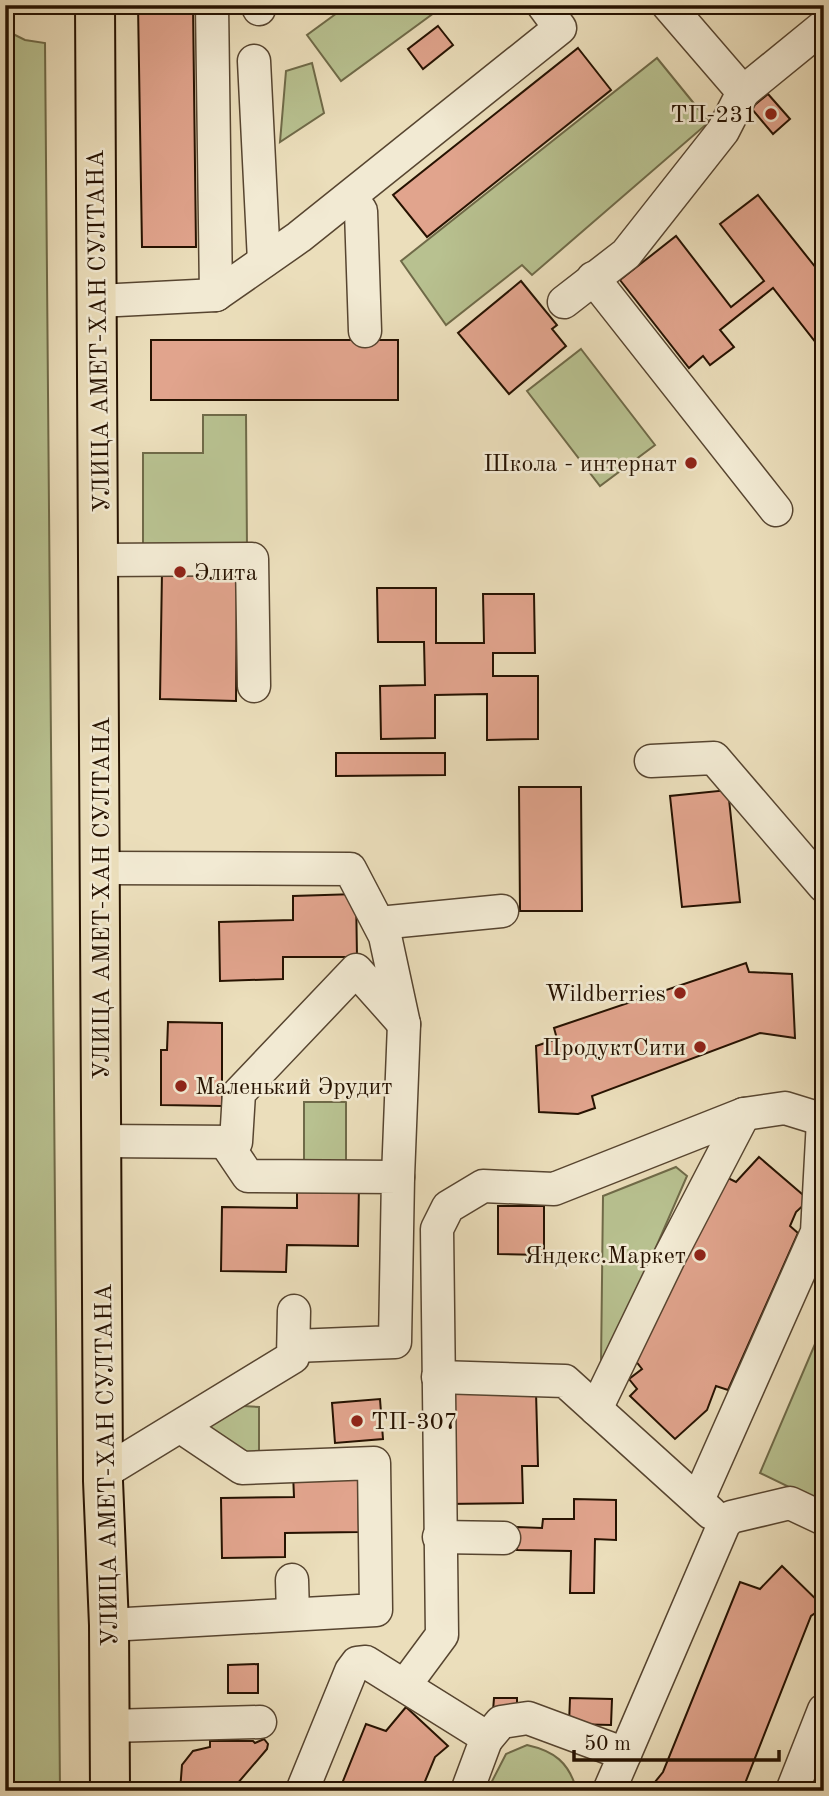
<svg xmlns="http://www.w3.org/2000/svg" width="829" height="1796" font-family="'Old Standard TT',serif">
	<style>
		.green { fill: #b8c190; stroke: #6f6a48; stroke-width: 2 }
		.building { fill: #e1a48d; stroke: #261201; stroke-width: 2 }
		.lines { fill: none; stroke-linecap: round; stroke-linejoin: round }
		.minor-casing { stroke: #574530; stroke-width: 35 }
		.major-casing { stroke: #261201; stroke-width: 42 }
		.minor { stroke: #f2ead3; stroke-width: 32 }
		.major { stroke: #ebdebb; stroke-width: 38 }
		.poi-dot { fill: #8f2418; stroke: #f2ead3; stroke-width: 2.5 }
		.labels { text-anchor: middle; stroke-width: 5; stroke-linejoin: round; paint-order: stroke }
		.poi-label { font-size: 24px; fill: #261201; stroke: #f2ead3; text-anchor: end }
		.street-label { font-size: 24px; fill: #261201; stroke: #f2ead3 }
	</style>
	<rect width="100%" height="100%" fill="#ebdebb"/>
	<filter id="stains"><feTurbulence type="fractalNoise" baseFrequency=".00286" numOctaves="4"/><feColorMatrix values="0 0 0 0 .2 0 0 0 0 .09 0 0 0 0 .02 0 0 0 .5 -.17"/></filter>
	<radialGradient id="worn" r=".72"><stop offset=".6" stop-color="#630" stop-opacity="0"/><stop offset="1" stop-color="#630" stop-opacity=".3"/></radialGradient>
	<!-- green -->
	<g class="green">
		<polygon points="348,5 435,5 438,10 341,81 307,35"/>
		<polygon points="5,30 25,40 45,43 60,1791 5,1791"/>
		<polygon points="657,58 709,122 532,275 522,265 446,325 401,261"/>
		<polygon points="312,63 324,113 280,142 286,71"/>
		<polygon points="581,349 655,445 600,486 527,391"/>
		<polygon points="203,415 246,415 247,550 143,550 143,453 203,453"/>
		<rect x="304" y="1102" width="42" height="60"/>
		<polygon points="676,1167 687,1176 653,1254 669,1258 601,1365 603,1196"/>
		<polygon points="824,1323 824,1504 760,1473"/>
		<polygon points="225,1405 259,1407 259,1460 190,1427"/>
		<path d="M527,1745C554,1751 569,1762 577,1791H487L506,1754Z"/>
	</g>
	<!-- building -->
	<g class="building">
		<polygon points="138,5 193,5 196,247 142,247"/>
		<polygon points="438,26 453,45 423,69 408,49"/>
		<polygon points="578,48 611,90 427,237 393,195"/>
		<polygon points="768,94 790,119 773,134 751,108"/>
		<polygon points="758,195 824,278 824,353 773,288 720,330 734,347 710,365 703,356 689,368 620,280 676,236 731,307 764,281 720,224"/>
		<polygon points="521,281 557,325 552,329 566,346 509,394 458,333"/>
		<rect x="151" y="340" width="247" height="60"/>
		<polygon points="162,571 237,572 236,701 160,699"/>
		<polygon points="377,588 436,588 436,643 484,643 483,594 534,594 535,653 493,653 493,676 538,676 538,739 487,740 487,694 435,695 435,738 381,739 380,686 425,685 424,642 378,642"/>
		<polygon points="336,753 445,753 445,775 336,776"/>
		<polygon points="519,787 581,787 582,911 520,911"/>
		<polygon points="728,790 740,902 682,907 670,796"/>
		<polygon points="356,894 357,957 283,957 283,979 220,981 219,922 293,920 293,896"/>
		<polygon points="746,963 749,972 792,974 795,1038 760,1033 592,1096 595,1108 578,1114 539,1112 536,1046 557,1039 554,1028"/>
		<polygon points="168,1022 222,1023 222,1106 161,1105 161,1050 167,1050"/>
		<polygon points="759,1157 809,1200 796,1212 790,1226 798,1233 728,1390 716,1386 707,1410 675,1439 630,1396 637,1389 629,1379 642,1369 635,1360 724,1176 736,1182"/>
		<polygon points="297,1183 359,1183 358,1246 287,1245 286,1272 221,1271 222,1207 297,1208"/>
		<polygon points="498,1206 544,1206 544,1255 498,1254"/>
		<polygon points="536,1392 538,1466 522,1466 523,1503 444,1504 448,1394"/>
		<polygon points="380,1399 383,1439 335,1443 332,1403"/>
		<polygon points="358,1472 359,1532 285,1533 285,1557 222,1558 221,1498 294,1497 293,1473"/>
		<polygon points="574,1499 616,1500 616,1540 595,1539 594,1593 570,1593 571,1551 517,1550 517,1527 542,1528 543,1519 574,1519"/>
		<polygon points="782,1566 824,1607 811,1616 742,1791 657,1791 655,1782 663,1772 740,1582 760,1589"/>
		<polygon points="258,1664 258,1693 228,1693 228,1665"/>
		<polygon points="494,1698 517,1698 517,1712 493,1711"/>
		<polygon points="570,1698 612,1699 611,1725 569,1724"/>
		<polygon points="406,1707 448,1746 435,1757 421,1791 339,1791 366,1724 386,1731"/>
		<polygon points="264,1739 268,1744 267,1749 231,1791 180,1791 182,1765 193,1751 210,1747 210,1741 253,1741 255,1743"/>
	</g>
	<g class="lines">
		<!-- minor casing -->
		<g class="minor-casing">
			<g id="minor">
				<polyline points="212,5 216,295"/>
				<polyline points="257,5 259,9"/>
				<polyline points="668,5 743,92 824,26"/>
				<polyline points="254,61 264,261"/>
				<polyline points="351,197 361,211 365,331"/>
				<polyline points="593,278 776,510"/>
				<polyline points="98,301 216,295 299,237 560,28 543,5"/>
				<polyline points="564,302 626,254 723,131 743,92"/>
				<polyline points="100,560 252,559 254,686"/>
				<polyline points="651,761 714,758 824,886"/>
				<polyline points="100,868 350,869 385,936 404,1024 356,970 239,1093 236,1142 102,1141"/>
				<polyline points="379,923 502,911"/>
				<polyline points="225,1142 248,1176 398,1177 395,1342 294,1346"/>
				<polyline points="398,1177 404,1024"/>
				<polyline points="438,1377 565,1381 711,1513"/>
				<polyline points="596,1409 669,1258 744,1114"/>
				<polyline points="103,1473 293,1357 294,1311"/>
				<polyline points="698,1500 817,1232 823,1120"/>
				<polyline points="439,1537 504,1538"/>
				<polyline points="292,1580 293,1614"/>
				<polyline points="109,1625 376,1610 374,1463 242,1468 181,1427"/>
				<polyline points="405,1685 442,1635 437,1229 448,1207 483,1186 554,1189 744,1114 785,1108 824,1120"/>
				<polyline points="109,1726 260,1722"/>
				<polyline points="486,1740 501,1722 528,1718 625,1754 609,1791"/>
				<polyline points="625,1754 724,1524 731,1517 790,1503 824,1519"/>
				<polyline points="302,1791 351,1671 357,1663 366,1662 483,1735 486,1740 467,1791"/>
				<polyline points="792,1791 824,1710"/>
			</g>
		</g>
		<!-- major casing -->
		<g class="major-casing">
			<polyline id="major" points="95,5 103,1481 109,1625 110,1791"/>
		</g>
		<!-- minor -->
		<use href="#minor" class="minor"/>
		<!-- major -->
		<use href="#major" class="major"/>
	</g>
	<!-- markers -->
	<g class="poi-dot">
		<circle cx="771" cy="114" r="7"/>
		<circle cx="691" cy="463" r="7"/>
		<circle cx="180" cy="572" r="7"/>
		<circle cx="680" cy="993" r="7"/>
		<circle cx="700" cy="1047" r="7"/>
		<circle cx="181" cy="1086" r="7"/>
		<circle cx="700" cy="1255" r="7"/>
		<circle cx="357" cy="1421" r="7"/>
	</g>
	<g class="labels">
		<!-- poi labels -->
		<g class="poi-label">
			<text x="757" y="122">ТП-231</text>
			<text x="677" y="471">Школа - интернат</text>
			<text x="194" y="580" text-anchor="start">Элита</text>
			<text x="666" y="1001">Wildberries</text>
			<text x="686" y="1055">ПродуктСити</text>
			<text x="195" y="1094" text-anchor="start">Маленький Эрудит</text>
			<text x="686" y="1263">Яндекс.Маркет</text>
			<text x="371" y="1429" text-anchor="start">ТП-307</text>
		</g>
		<!-- street labels -->
		<g class="street-label">
			<text transform="translate(98 331) rotate(-91)" y="8">УЛИЦА АМЕТ-ХАН СУЛТАНА</text>
			<text transform="translate(101 898) rotate(-90)" y="8">УЛИЦА АМЕТ-ХАН СУЛТАНА</text>
			<text transform="translate(106 1465) rotate(-91)" y="8">УЛИЦА АМЕТ-ХАН СУЛТАНА</text>
		</g>
	</g>
	<!-- margin -->
	<rect width="829" height="1796" fill="none" stroke="#ebdebb" stroke-width="28"/>
	<rect x="7" y="7" width="815" height="1782" fill="none" stroke="#261201" stroke-width="3.5"/>
	<rect x="14" y="14" width="801" height="1768" fill="none" stroke="#261201" stroke-width="2"/>
	<!-- scale -->
	<path d="M574 1750v10h205v-10" fill="none" stroke="#261201" stroke-width="3.5"/>
	<text x="584" y="1750" font-size="21" fill="#261201" stroke="#f2ead3" stroke-width="5" paint-order="stroke">50 m</text>
	<rect width="100%" height="100%" filter="url(#stains)"/>
	<rect width="100%" height="100%" fill="url(#worn)"/>
</svg>
